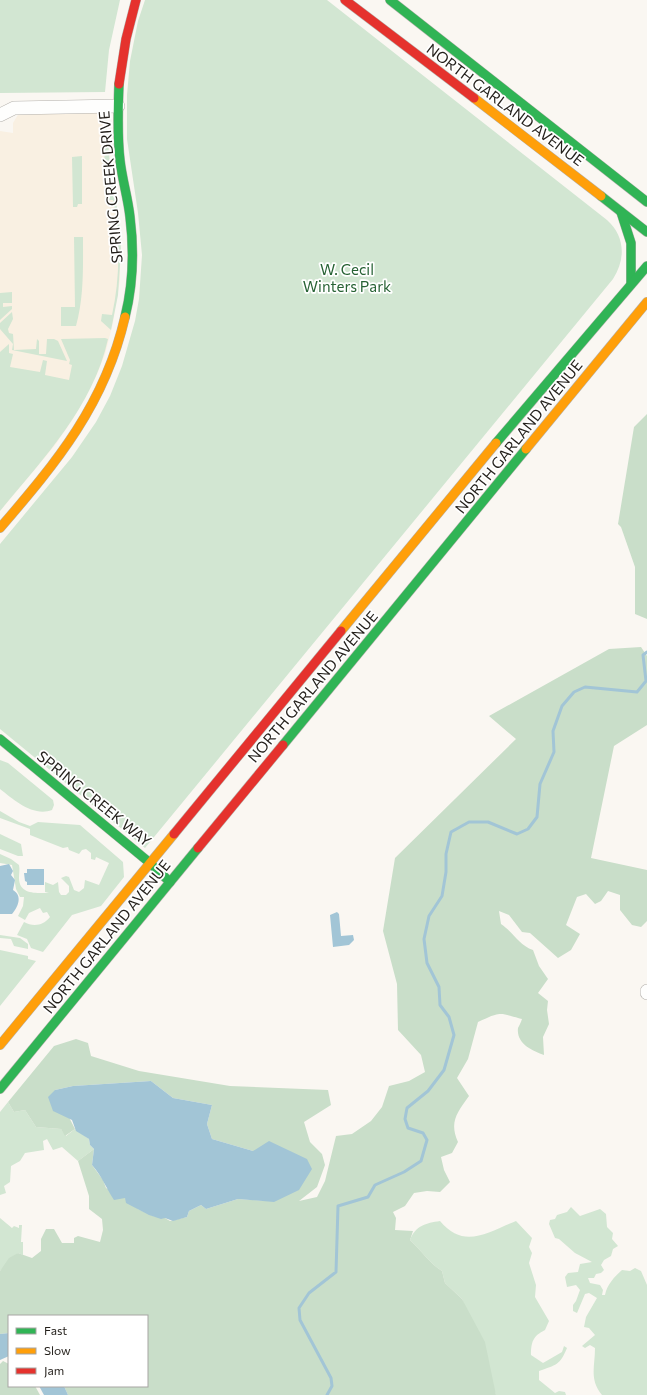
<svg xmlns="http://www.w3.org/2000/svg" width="647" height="1395" font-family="Commissioner,sans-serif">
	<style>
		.built { fill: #f9f0e2 }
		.green { fill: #d2e6d2 }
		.forest { fill: #c9dec9 }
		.water { fill: #a2c5d6 }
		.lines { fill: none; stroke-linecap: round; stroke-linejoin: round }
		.stream { stroke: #a2c5d6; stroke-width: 3 }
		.street-casing { stroke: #b4b1ac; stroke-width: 14 }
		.fast-casing { stroke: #b4b1ac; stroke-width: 10 }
		.slow-casing { stroke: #b4b1ac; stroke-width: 10 }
		.jam-casing { stroke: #b4b1ac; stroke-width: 10 }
		.street { stroke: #fefefd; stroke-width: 13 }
		.fast { stroke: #30b455; stroke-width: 9 }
		.slow { stroke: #ff9f0a; stroke-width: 9 }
		.jam { stroke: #e5322d; stroke-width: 9 }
		.labels { text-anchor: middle; stroke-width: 3.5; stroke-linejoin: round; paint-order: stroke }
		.street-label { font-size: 15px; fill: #231f1a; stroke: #fff }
		.park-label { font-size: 15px; fill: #276234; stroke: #fff }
	</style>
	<rect width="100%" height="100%" fill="#faf7f2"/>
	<!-- built -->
	<polygon class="built" points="103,112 106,116 111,178 116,204 120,237 120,280 113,323 105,354 97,374 74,417 55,445 0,511 0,131 13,133 13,123 19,113"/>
	<!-- green -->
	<g class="green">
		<polygon points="0,0 120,0 109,50 105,92 0,93"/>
		<path d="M145,0H327L607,220C625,236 626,259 613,279L145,848L0,729V544L72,457L96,422L110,396L122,366L135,321L139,299L142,255L138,213L127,139V95L130,61L138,21Z"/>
		<path d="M106,116L111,178L119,218L121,250L118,295L111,330L101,321L102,314L112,315C120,279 120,242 114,205L113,200H105L104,120Z"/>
		<polygon points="82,156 82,204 78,204 77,207 73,207 72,157"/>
		<path d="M74,237H83C83,268 84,297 76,326H61V307H75Z"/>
		<polygon points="12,292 12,303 3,303 3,307 12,306 12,309 0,320 0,293"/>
		<polygon points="12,312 13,319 8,329 9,333 13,334 14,350 36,349 37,339 39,341 39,354 46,354 47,339 54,339 58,341 67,361 12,350 13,344 0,329 0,323"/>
		<path d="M105,338L108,339C93,407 43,459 0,511V352L9,344V353L13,354L10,367L40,372L43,360L47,361L45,375L69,380L72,365L69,364L70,360L61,339Z"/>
		<path d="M0,760L8,763L53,800L54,805L52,810C33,817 14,800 0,789Z"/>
		<path d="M0,811L19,822L30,826L38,822L80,825L123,862L124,877L101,906L72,915L43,952L31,948L27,939L17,935L24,922C33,927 43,926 50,917L47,912L43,913L40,908L29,913L25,920L18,916L23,906L24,897H20L16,889L12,865L0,863V854L11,859L19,865C20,870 19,873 19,878C19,895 37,893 49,893L45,892V882L53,885L58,882L59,892L61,895H66L69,892V886L61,878L66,876L69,877L74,890L79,892L84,888L85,880L99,885L109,863L96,857L95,860L91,859V853L86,849L82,850L79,854L69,850L68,847L63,848L30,835V829L0,818Z"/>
		<polygon points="0,834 21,844 23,856 18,856 0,849"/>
		<polygon points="0,935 20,938 28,944 28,949 14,946 11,939 0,938"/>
		<polygon points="0,950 28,956 28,959 36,961 0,1006"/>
		<polygon points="8,1102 14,1112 25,1110 36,1127 61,1129 66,1136 75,1129 89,1139 90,1145 94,1149 78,1161 62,1147 53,1150 47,1139 43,1141 44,1150 25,1153 20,1161 11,1166 10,1182 4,1186 6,1193 0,1195 0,1112"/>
		<path d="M571,1207L580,1216L600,1209L606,1214L607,1227L613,1233L612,1239L618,1246L613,1249L611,1256L604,1260L601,1265L604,1270L601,1273L596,1274L594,1278H588L590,1283L600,1285L603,1290L602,1295H605C607,1285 614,1277 622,1270L630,1271L635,1268L641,1271L647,1285V1395H602C589,1379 595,1367 595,1348L590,1345L585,1348L582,1346L595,1335L589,1328L584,1327L586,1317L597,1298L589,1293L585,1294L577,1313L573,1311V1305L576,1301L580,1290L576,1285L567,1287L565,1277L568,1273L578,1272L580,1264L592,1262L575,1253L559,1239L555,1238L549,1224L550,1220L555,1219L557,1215L567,1212Z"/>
		<polygon points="0,1218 12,1228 14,1226 19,1228 19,1225 22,1225 21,1242 23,1242 23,1255 18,1253 0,1271"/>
		<path d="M440,1221C464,1250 488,1232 516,1221L532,1238L529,1247L532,1253L529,1263L536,1285L535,1297L549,1321L545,1330C533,1336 531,1342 531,1355L543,1363L562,1352L564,1346L567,1348C560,1365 556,1365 539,1371V1380L555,1393L559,1391L565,1392L566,1395H496L462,1299L445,1283L442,1271C429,1263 421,1250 410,1240C415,1226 426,1223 440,1221Z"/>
	</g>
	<!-- forest -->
	<g class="forest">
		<polygon points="647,414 647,619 635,614 635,567 621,527 618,524 634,427"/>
		<path d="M641,647L647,656V725L614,746L591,858L647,870V921L641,927L632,925L620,910V895L608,891L601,901L595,904L586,894L577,897L566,925L580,934L571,950L558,958L530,933L522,932L509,915L499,911L501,924C513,932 519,945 533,950L539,966L548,979L538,993L548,1001L547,1010L549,1024L543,1037L544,1055C533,1051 516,1044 518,1028C519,1026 521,1022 522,1019C499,1013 502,1011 478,1022L468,1059L457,1078L469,1096C457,1113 449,1122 458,1142L452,1153L441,1157L444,1170L450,1182L440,1192L427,1191L414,1193L405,1206L393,1212L396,1218L395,1230L413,1231L410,1240C421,1250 429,1263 442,1271L445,1283L462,1299L485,1342L496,1395H68L64,1386H147V1316H9V1333L0,1334V1271L9,1258L18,1253L32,1258L41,1251V1239L46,1229H54L62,1243H74V1238L78,1236L100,1242L103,1230L102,1219L89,1209V1196L78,1161L94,1149L92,1165L103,1180L106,1188L125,1198L138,1209L153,1216L165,1218L170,1221L187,1217L189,1211L201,1205L206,1209L238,1199L268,1201L253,1151L212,1139L207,1124L212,1105L173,1098L151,1081L73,1086L55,1090L75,1129L65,1136L61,1129L36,1127L25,1110L14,1112L8,1102L54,1046L76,1039L88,1043L91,1056L139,1071L230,1086L328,1090L331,1105L304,1122L310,1142L322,1154L325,1165L317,1187L299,1201L317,1197L325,1181L336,1136L352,1134L371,1121L382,1107L389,1086L409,1081L425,1072L421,1055L398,1030L397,984L383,931L395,858L516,739L489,716L609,649Z"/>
		<polygon points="3,1361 9,1364 9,1386 35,1386 40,1395 0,1395 0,1364"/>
	</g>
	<!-- water -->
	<g class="water">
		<path d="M9,864L13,871L11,875L15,880L13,890C23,896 18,907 12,914H0V866Z"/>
		<polygon points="27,869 44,869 44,885 27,885 27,882 25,881 24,873 27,873"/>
		<polygon points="337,912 339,914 341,936 353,935 354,940 349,945 333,947 330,915"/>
		<path d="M151,1081L173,1098L212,1105L207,1124L212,1139L253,1151L269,1141L307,1159L312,1169L299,1190L274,1202L238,1199L206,1209L201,1205L189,1211L187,1217L173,1221L165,1218L161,1219L149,1215L126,1203L125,1198L114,1200C106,1188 102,1176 92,1165L94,1149L90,1145L89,1139L76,1131L72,1120L53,1111L48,1097L55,1090L73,1086Z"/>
		<polygon points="9,1333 9,1356 0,1360 0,1334"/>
		<polygon points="39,1386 64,1386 68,1395 44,1395"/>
	</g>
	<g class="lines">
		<!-- stream -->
		<polyline class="stream" points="327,1395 332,1386 331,1378 300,1320 299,1308 309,1293 336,1272 338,1206 368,1197 375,1185 404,1172 421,1161 427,1140 423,1133 408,1128 405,1119 407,1108 428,1091 444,1070 454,1035 449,1017 440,1005 439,987 427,963 424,939 429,916 442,896 446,872 446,854 451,832 469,822 488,822 517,834 528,829 537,817 540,784 554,752 553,731 562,706 574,692 585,687 637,692 646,681 643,655 647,652"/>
		<!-- street casing -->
		<g class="street-casing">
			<g id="street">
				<polyline points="0,115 14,108 118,106"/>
				<polyline points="647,991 647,993"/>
			</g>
		</g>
		<!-- fast casing -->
		<g class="fast-casing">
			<g id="fast">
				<polyline points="390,0 647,202"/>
				<path d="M119,84C118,109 117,135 120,160C122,179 128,198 130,217C134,249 133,285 125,317"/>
				<polyline points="601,196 647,232"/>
				<polyline points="621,212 631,243 631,284"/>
				<polyline points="496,443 647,266"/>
				<polyline points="0,739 150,863 170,882"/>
				<polyline points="283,745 526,449"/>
				<polyline points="0,1089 198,848"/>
			</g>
		</g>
		<!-- slow casing -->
		<g class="slow-casing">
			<g id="slow">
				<polyline points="474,98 601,196"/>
				<polyline points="526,449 647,302"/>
				<path d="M0,528C57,462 105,404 125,317"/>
				<polyline points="341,631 496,443"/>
				<polyline points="0,1045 174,834"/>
			</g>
		</g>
		<!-- jam casing -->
		<g class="jam-casing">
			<g id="jam">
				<polyline points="345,0 474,98"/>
				<polyline points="119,84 126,39 136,0"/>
				<polyline points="174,834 341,631"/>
				<polyline points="198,848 283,745"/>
			</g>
		</g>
		<!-- street -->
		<use href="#street" class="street"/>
		<!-- fast -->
		<use href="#fast" class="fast"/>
		<!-- slow -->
		<use href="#slow" class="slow"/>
		<!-- jam -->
		<use href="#jam" class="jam"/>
	</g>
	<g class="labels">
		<!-- street labels -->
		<g class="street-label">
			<text transform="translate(505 105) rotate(37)" y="5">NORTH GARLAND AVENUE</text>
			<text transform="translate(111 187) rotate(-95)" y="5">SPRING CREEK DRIVE</text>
			<text transform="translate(519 437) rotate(-51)" y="5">NORTH GARLAND AVENUE</text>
			<text transform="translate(313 687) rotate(-50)" y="5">NORTH GARLAND AVENUE</text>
			<text transform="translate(94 799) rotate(39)" y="5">SPRING CREEK WAY</text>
			<text transform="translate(107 937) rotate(-51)" y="5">NORTH GARLAND AVENUE</text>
		</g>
		<!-- park labels -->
		<g class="park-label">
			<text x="347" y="275">W. Cecil<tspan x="347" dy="17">Winters Park</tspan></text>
		</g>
	</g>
	<!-- legend -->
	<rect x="8" y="1315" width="140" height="72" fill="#ffffff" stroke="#a7a5a3"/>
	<rect x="16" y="1328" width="20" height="6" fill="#30b455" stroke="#a7a5a3"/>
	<text x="44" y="1335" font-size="12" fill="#231f1a">Fast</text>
	<rect x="16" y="1348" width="20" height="6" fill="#ff9f0a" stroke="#a7a5a3"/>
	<text x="44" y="1355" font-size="12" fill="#231f1a">Slow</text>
	<rect x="16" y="1368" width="20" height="6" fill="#e5322d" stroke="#a7a5a3"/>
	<text x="44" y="1375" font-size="12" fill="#231f1a">Jam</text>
</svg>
